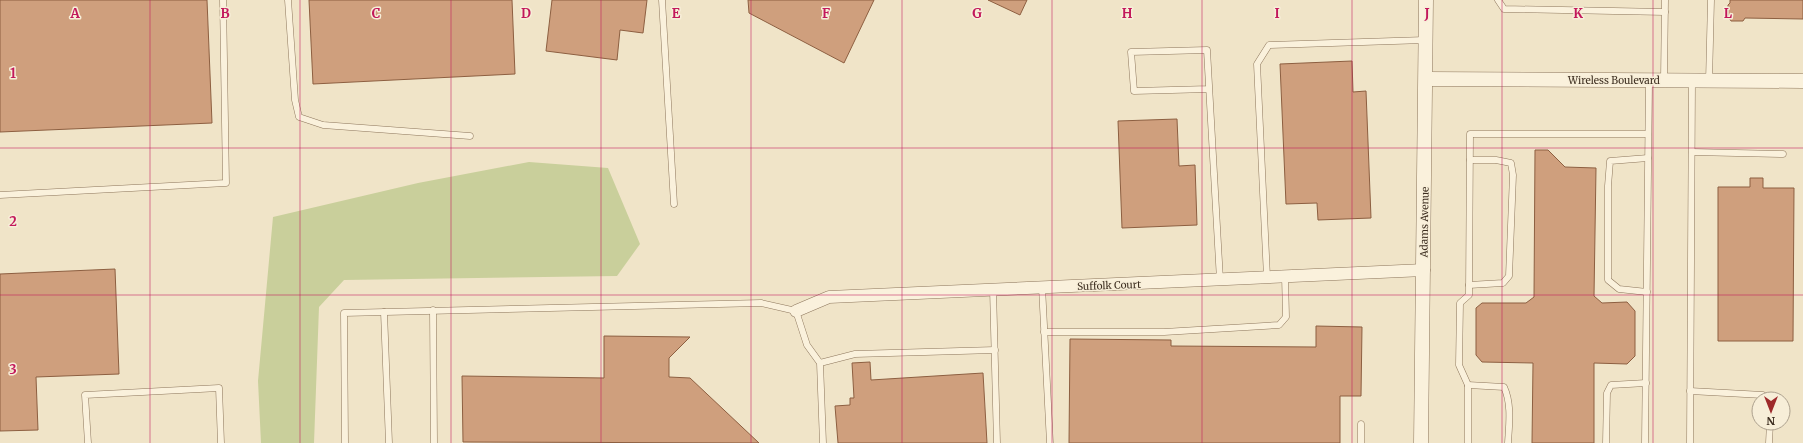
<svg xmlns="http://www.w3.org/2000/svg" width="1803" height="443" font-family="Merriweather,serif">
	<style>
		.green { fill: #c9cf9b }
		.building { fill: #cf9f7d; stroke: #8d5f41 }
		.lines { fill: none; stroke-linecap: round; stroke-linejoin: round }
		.service-casing { stroke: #8d765c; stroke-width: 7 }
		.minor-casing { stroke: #8d765c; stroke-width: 13 }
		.tertiary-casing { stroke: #8d765c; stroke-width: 15 }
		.service { stroke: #faf1dc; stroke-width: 6 }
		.minor { stroke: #faf1dc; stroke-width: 12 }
		.tertiary { stroke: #faf1dc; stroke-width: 14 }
		.grid { fill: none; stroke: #c2185b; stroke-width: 1; stroke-opacity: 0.55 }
		.labels { text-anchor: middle; stroke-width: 3; stroke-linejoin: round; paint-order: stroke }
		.street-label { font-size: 10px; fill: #3d2e20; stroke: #f7eed8 }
		.grid-label { font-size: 13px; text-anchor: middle; font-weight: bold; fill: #c2185b; stroke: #f7eed8; stroke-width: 3; stroke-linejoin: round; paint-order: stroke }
	</style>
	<rect width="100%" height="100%" fill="#f0e4c8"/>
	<!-- green -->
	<polygon class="green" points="529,162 608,168 640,244 617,276 344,280 319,307 314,443 261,443 258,381 273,217 418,183"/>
	<!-- building -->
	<g class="building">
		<polygon points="0,0 207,0 212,123 0,132"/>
		<polygon points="309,0 512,0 515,74 313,84"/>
		<polygon points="552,0 647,0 643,33 620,30 617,60 546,51"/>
		<polygon points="748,0 874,0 844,63 749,13"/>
		<polygon points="988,0 1027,0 1020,15"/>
		<polygon points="1730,0 1803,0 1803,19 1745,18 1743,21 1731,21 1728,16 1728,5 1730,3"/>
		<polygon points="1352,61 1353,92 1366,91 1371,218 1318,220 1317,203 1286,204 1280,64"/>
		<polygon points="1177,119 1179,166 1195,165 1197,225 1122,228 1118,121"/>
		<polygon points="1535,150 1548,150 1565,167 1596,168 1594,296 1602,303 1627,302 1635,311 1635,356 1627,364 1594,363 1594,443 1532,443 1533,363 1482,362 1476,355 1476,308 1482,303 1526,303 1534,297"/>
		<polygon points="1750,178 1763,178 1763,188 1794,188 1793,341 1718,341 1718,187 1750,187"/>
		<polygon points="115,269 119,374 36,377 38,430 0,431 0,274"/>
		<polygon points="1316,326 1362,327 1361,396 1340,396 1340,443 1069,443 1070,339 1171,340 1171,346 1316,347"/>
		<polygon points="604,336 690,337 669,358 669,377 690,378 759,443 463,442 462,376 604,378"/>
		<polygon points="870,362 871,380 983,373 987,443 838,443 835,406 850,405 850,398 854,398 852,363"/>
	</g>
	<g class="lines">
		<!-- service casing -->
		<g class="service-casing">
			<g id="service">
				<polyline points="288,0 295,100 299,117 323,125 470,136"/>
				<polyline points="662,0 674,204"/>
				<polyline points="1498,0 1504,9 1665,12"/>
				<polyline points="1664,80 1665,0"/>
				<polyline points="1709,81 1711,0"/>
				<polyline points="1209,89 1134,91 1131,52 1207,50 1220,280"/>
				<polyline points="1692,152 1783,154"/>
				<polyline points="0,195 226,183 223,0"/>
				<polyline points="1267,277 1257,64 1269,45 1425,40"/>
				<polyline points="1469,285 1503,283 1509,276 1513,175 1511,163 1496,160 1470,160"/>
				<polyline points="1042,287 1050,443"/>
				<polyline points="993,289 997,443"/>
				<polyline points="1647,292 1619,289 1608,280 1608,186 1610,161 1648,158"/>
				<polyline points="433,310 434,443"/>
				<polyline points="384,312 389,443"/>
				<polyline points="1044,332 1164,332 1279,325 1286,317 1285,276"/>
				<polyline points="820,363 855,354 995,350"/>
				<path d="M1468,385L1504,387C1512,404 1509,425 1508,443"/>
				<polyline points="1690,391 1763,395 1765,399"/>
				<polyline points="1361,424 1361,443"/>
				<polyline points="88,443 85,395 219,388 221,443"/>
				<polyline points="345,443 344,313 761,303 796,311 807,345 820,363 823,443"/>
				<polyline points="1468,443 1468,385 1459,365 1460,303 1469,295 1470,134 1648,134"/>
				<polyline points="1606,443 1607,393 1611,385 1646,383"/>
				<polyline points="1645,443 1649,81"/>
				<polyline points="1690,443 1692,80"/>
				<polyline points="1769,443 1770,423"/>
			</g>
		</g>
		<!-- minor casing -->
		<g class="minor-casing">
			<polyline id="minor" points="796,311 829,297 1424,270"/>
		</g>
		<!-- tertiary casing -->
		<g class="tertiary-casing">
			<g id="tertiary">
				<polyline points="1426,79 1803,81"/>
				<polyline points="1421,443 1426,0"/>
			</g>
		</g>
		<!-- service -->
		<use href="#service" class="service"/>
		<!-- minor -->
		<use href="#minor" class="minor"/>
		<!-- tertiary -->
		<use href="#tertiary" class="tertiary"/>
	</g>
	<!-- grid -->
	<path class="grid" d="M150,0V443M300,0V443M451,0V443M601,0V443M751,0V443M902,0V443M1052,0V443M1202,0V443M1352,0V443M1502,0V443M1653,0V443M0,148H1803M0,295H1803"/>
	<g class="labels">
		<!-- street labels -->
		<g class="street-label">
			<text x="1614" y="84">Wireless Boulevard</text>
			<text transform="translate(1424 222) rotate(-89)" y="4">Adams Avenue</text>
			<text transform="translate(1109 285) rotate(-2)" y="4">Suffolk Court</text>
		</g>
	</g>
	<g class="grid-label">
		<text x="75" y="18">A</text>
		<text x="225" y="18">B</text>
		<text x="376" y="18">C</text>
		<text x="526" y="18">D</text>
		<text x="676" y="18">E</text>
		<text x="826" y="18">F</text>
		<text x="977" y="18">G</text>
		<text x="1127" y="18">H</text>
		<text x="1277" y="18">I</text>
		<text x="1427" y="18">J</text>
		<text x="1578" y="18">K</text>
		<text x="1728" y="18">L</text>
		<text x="13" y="78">1</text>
		<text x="13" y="226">2</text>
		<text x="13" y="374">3</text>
	</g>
	<!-- north arrow -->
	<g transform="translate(1771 411) rotate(180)"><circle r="19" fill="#f7eed8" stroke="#ada18e"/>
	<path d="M0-3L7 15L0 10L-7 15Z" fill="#9e2a2b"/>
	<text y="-6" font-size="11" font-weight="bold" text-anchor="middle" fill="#3d2e20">N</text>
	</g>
</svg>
